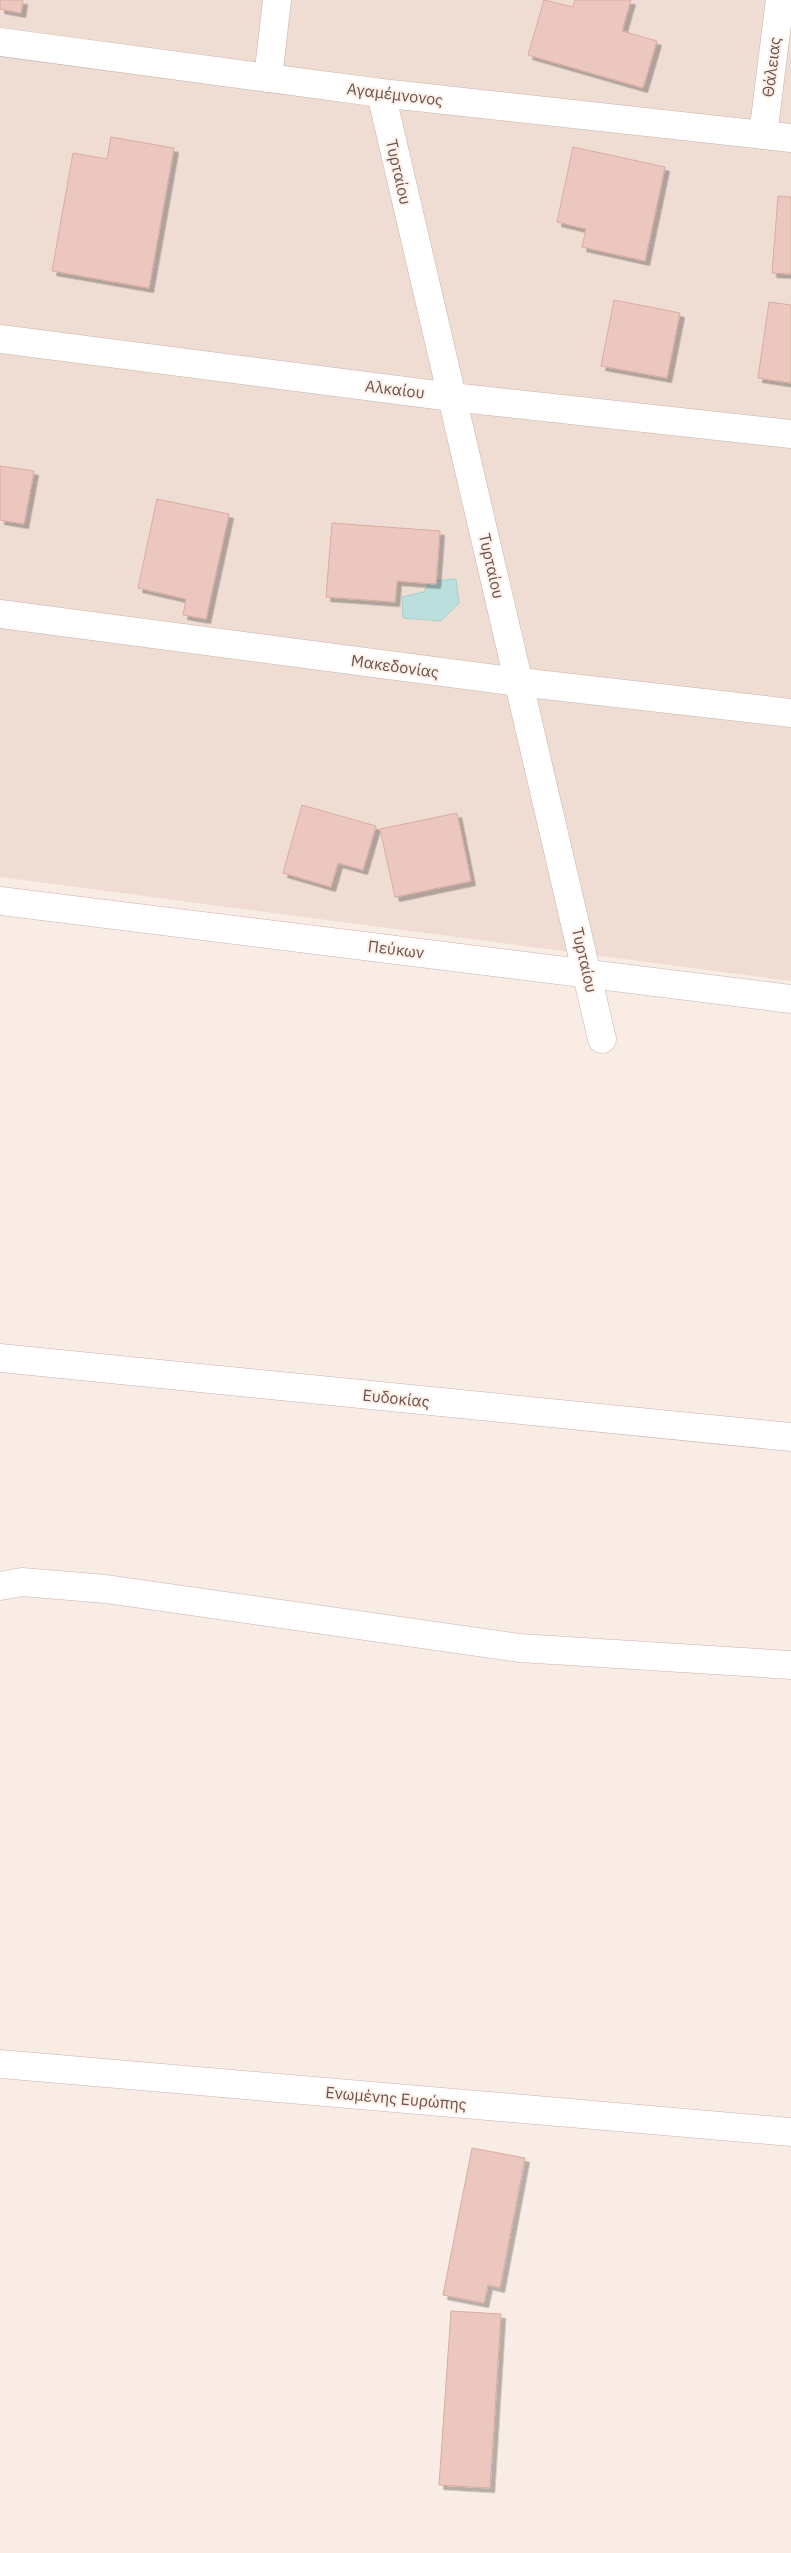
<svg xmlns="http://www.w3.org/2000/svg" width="791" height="2553" font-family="'IBM Plex Sans',sans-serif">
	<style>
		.residential { fill: #efddd3 }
		.water { fill: #bbdfdd; stroke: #a3d0cd }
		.building { fill: #ebc7bf; stroke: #dbaba1; filter: url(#shadow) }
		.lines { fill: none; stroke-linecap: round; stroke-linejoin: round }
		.street-casing { stroke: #c8b3ac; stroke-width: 29 }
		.street { stroke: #fff; stroke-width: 28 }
		.labels { text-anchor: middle; stroke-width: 4; stroke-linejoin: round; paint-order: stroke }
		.street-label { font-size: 16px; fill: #6e524d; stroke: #fcf1e9 }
	</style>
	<defs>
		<filter id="shadow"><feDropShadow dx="4.5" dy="4.5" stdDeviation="0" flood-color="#0004"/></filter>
	</defs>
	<rect width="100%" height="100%" fill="#f9ece4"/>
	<!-- residential -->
	<polygon class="residential" points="0,0 791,0 791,981 0,877"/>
	<!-- water -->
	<polygon class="water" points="456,579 459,603 441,621 403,618 402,597 424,592 431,581"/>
	<!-- building -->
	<g class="building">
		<polygon points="0,0 23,0 21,13 0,9"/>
		<polygon points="544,0 573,7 575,0 631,0 622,31 657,41 643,88 528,55"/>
		<polygon points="111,137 174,148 149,288 52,271 73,153 107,159"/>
		<polygon points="573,147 665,167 645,261 582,247 586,229 557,222"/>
		<polygon points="778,196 791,197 791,274 772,273"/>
		<polygon points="614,300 680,313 667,378 601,366"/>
		<polygon points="769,302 791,305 791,383 758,378"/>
		<polygon points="0,466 34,471 24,524 0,520"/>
		<polygon points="157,499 229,514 206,619 183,615 186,599 138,588"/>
		<polygon points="332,523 440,531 436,584 397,581 395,602 326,597"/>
		<polygon points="302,805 376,826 363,870 338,863 331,887 283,873"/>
		<polygon points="457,813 471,881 395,897 380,829"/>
		<polygon points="472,2148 525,2158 500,2288 488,2285 484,2303 443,2295"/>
		<polygon points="451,2311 501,2314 490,2488 439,2485"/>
	</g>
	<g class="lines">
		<!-- street casing -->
		<g class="street-casing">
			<g id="street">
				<polyline points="0,42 381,93 791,138"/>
				<polyline points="268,78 277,0"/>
				<polyline points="381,93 602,1039"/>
				<polyline points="763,135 780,0"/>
				<polyline points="0,339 452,397 791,434"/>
				<polyline points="0,614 519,682 791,713"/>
				<polyline points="0,901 791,999"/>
				<polyline points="0,1358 791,1437"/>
				<polyline points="0,1586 22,1582 106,1589 520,1648 791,1665"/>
				<polyline points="0,2064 791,2132"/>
			</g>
		</g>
		<!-- street -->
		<use href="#street" class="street"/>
	</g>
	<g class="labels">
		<!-- street labels -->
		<g class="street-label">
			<text transform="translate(771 67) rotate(-83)" y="6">Θάλειας</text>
			<text transform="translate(395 94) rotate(7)" y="6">Αγαμέμνονος</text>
			<text transform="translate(399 172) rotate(77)" y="6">Τυρταίου</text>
			<text transform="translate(395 389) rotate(7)" y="6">Αλκαίου</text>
			<text transform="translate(492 566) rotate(77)" y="6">Τυρταίου</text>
			<text transform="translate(395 666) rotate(8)" y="6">Μακεδονίας</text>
			<text transform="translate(396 949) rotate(7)" y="6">Πεύκων</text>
			<text transform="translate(585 960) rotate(77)" y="6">Τυρταίου</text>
			<text transform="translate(396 1398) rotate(6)" y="6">Ευδοκίας</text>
			<text transform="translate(396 2098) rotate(5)" y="6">Ενωμένης Ευρώπης</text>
		</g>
	</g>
</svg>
